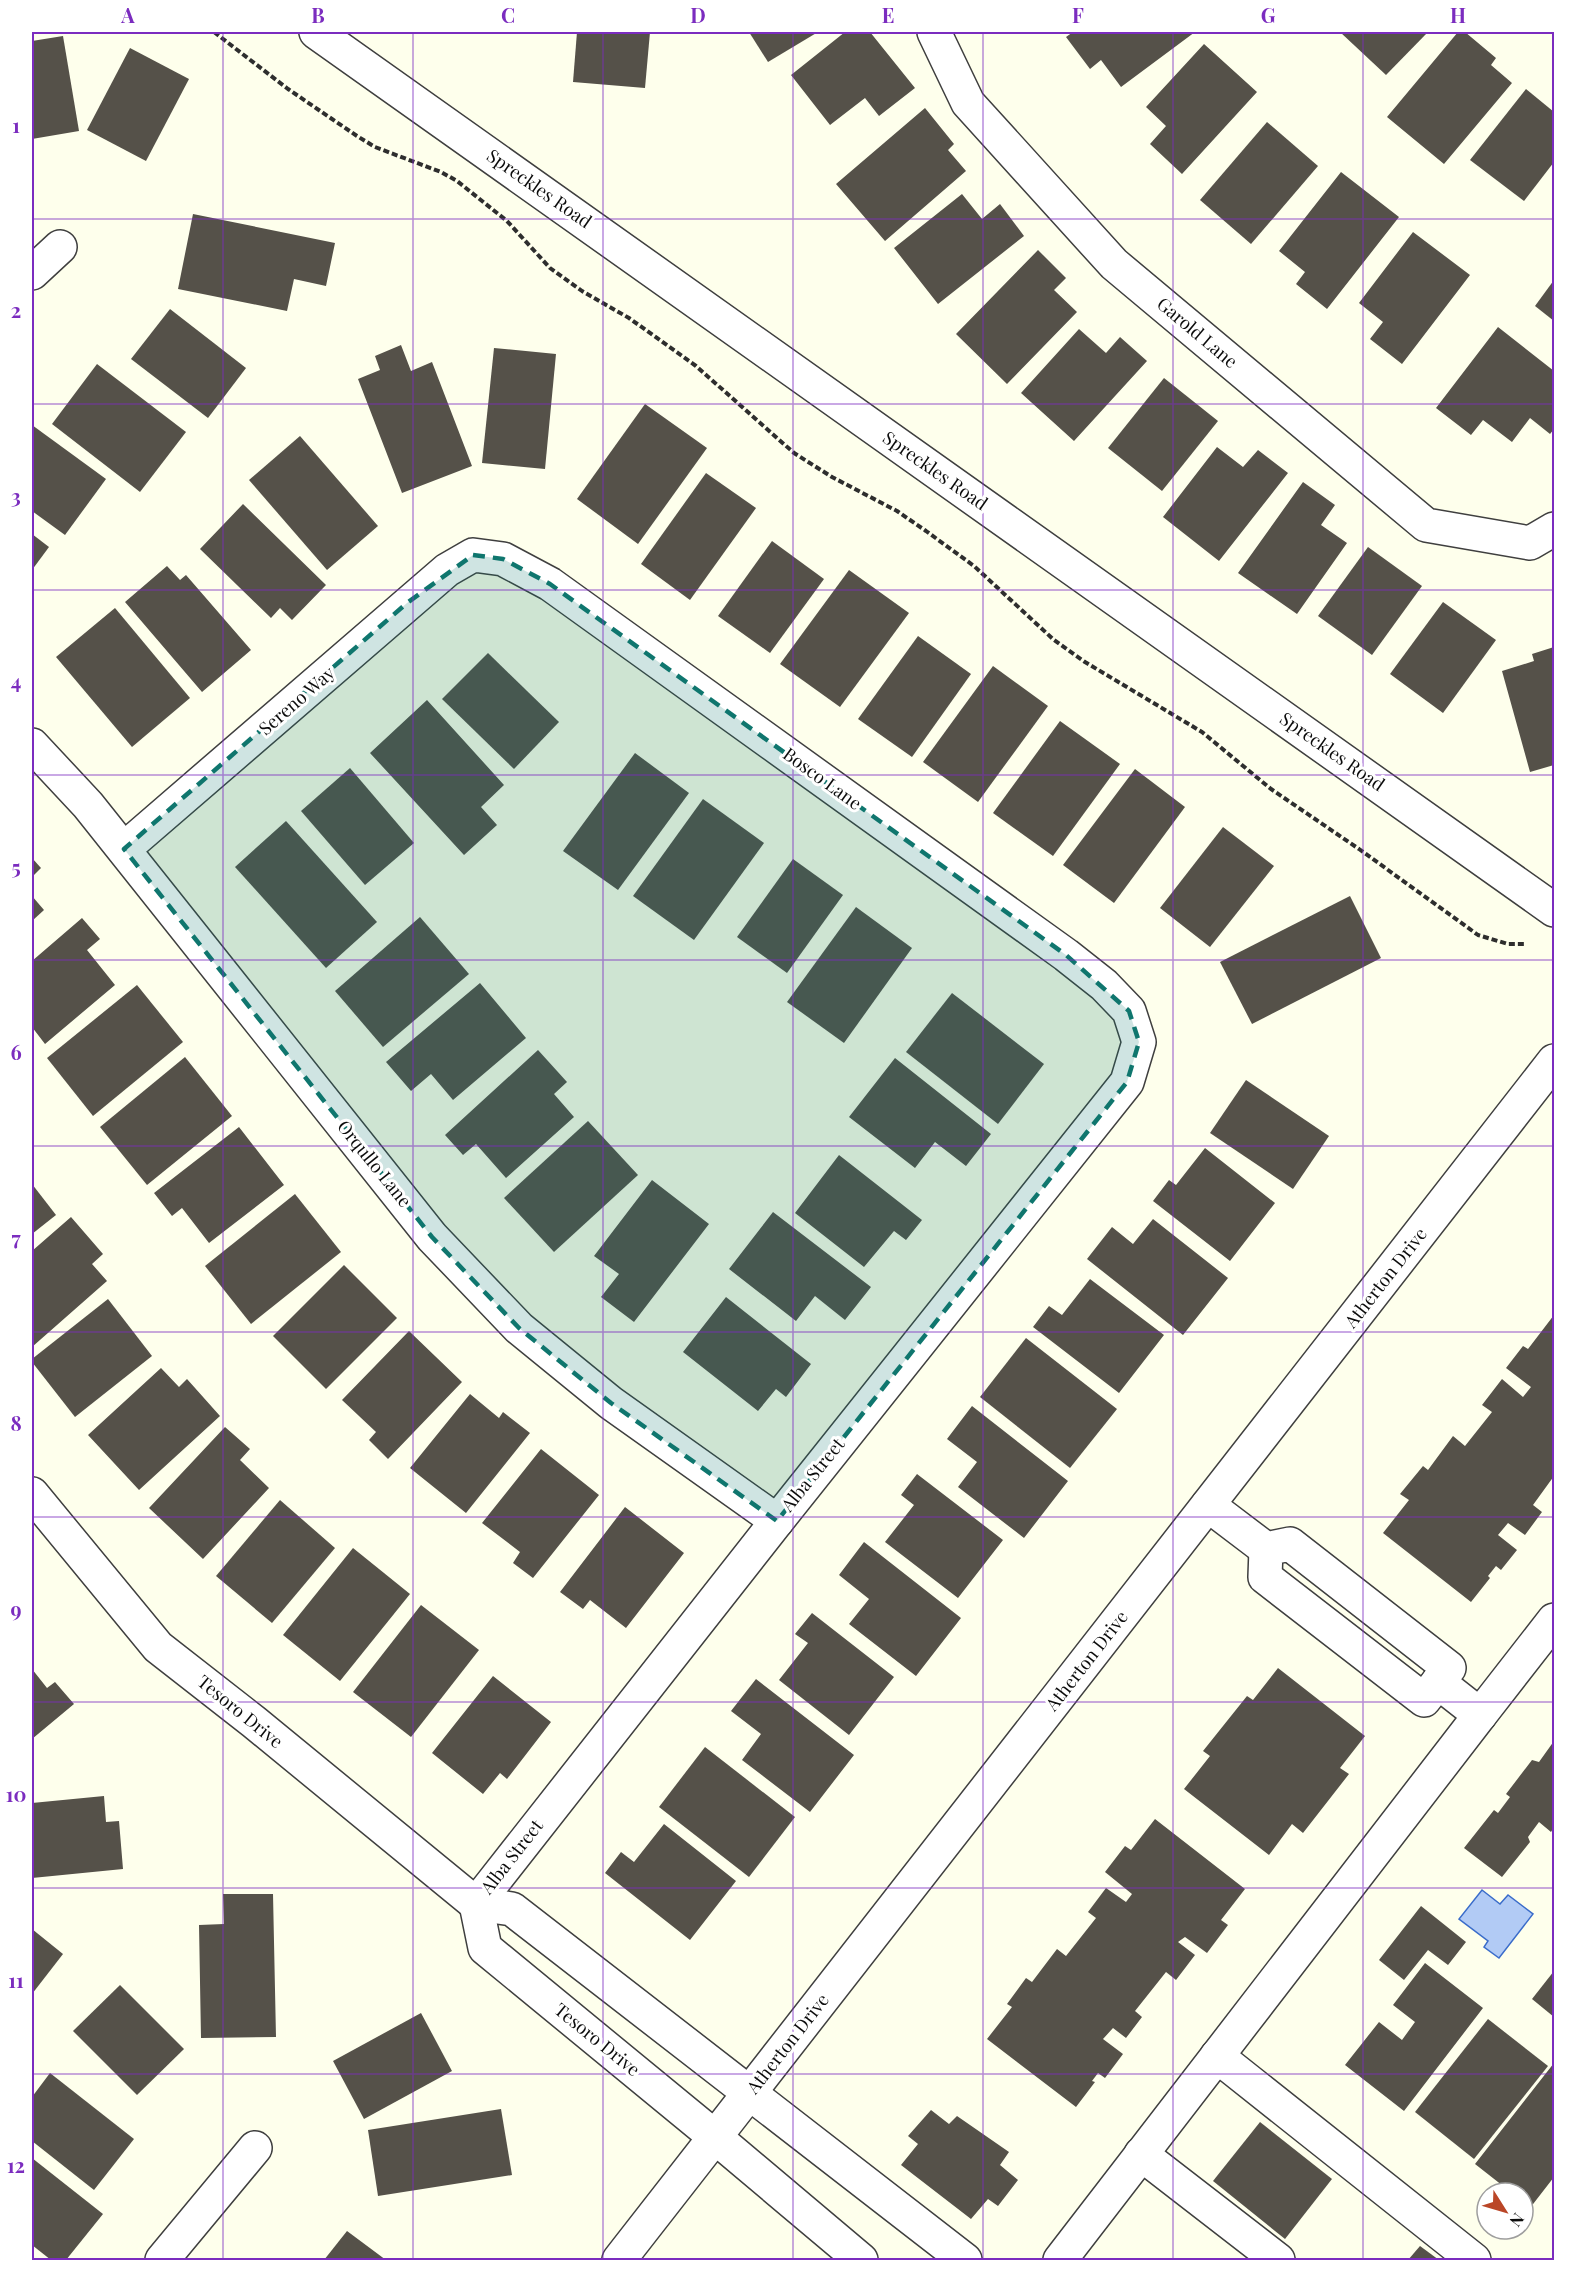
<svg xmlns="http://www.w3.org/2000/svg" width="1586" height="2292" font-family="'Playfair Display',serif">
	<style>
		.water { fill: #b2cbf5; stroke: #3a6cca; stroke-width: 1.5 }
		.building { fill: #555149 }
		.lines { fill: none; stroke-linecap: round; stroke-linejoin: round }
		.minor-casing { stroke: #3f3f3f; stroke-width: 36 }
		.path { stroke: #2e2e2e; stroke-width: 4; stroke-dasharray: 6 3; stroke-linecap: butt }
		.minor { stroke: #fff; stroke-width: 33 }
		.marked { fill: #0f766e; fill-opacity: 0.2; stroke: #0f766e; stroke-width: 4.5; stroke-dasharray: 12 8; stroke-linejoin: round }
		.grid { fill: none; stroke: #7b2cbf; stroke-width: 1.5; stroke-opacity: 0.55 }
		.labels { text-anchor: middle; stroke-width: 6; stroke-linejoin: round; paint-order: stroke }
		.street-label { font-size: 18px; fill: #0c0c0c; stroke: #fff }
		.neatline { fill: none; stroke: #7b2cbf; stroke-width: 2 }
		.grid-label { font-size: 20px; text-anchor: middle; font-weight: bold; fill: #7b2cbf }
	</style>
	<rect width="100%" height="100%" fill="#feffec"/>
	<!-- water -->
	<polygon class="water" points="1482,1890 1500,1904 1508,1895 1533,1914 1499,1958 1484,1947 1488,1941 1459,1919"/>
	<!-- building -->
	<g class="building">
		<polygon points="577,32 650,32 645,88 573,82"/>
		<polygon points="749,32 818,32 768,62"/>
		<polygon points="845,32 870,32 915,88 879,116 865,98 830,125 791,75"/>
		<polygon points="1073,32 1195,32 1121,87 1101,60 1090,69 1066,37"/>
		<polygon points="1340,32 1428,32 1386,75"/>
		<polygon points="1458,32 1465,32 1496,58 1491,65 1512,83 1444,164 1387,117"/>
		<polygon points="63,36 79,131 32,139 32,41"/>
		<polygon points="1204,44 1257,92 1182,174 1150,144 1166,126 1146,107"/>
		<polygon points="130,48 189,79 146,161 87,130"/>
		<polygon points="1526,89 1554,112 1554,162 1524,201 1470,160"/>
		<polygon points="925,108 954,144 948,150 966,171 885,241 836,184"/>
		<polygon points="1267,122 1318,166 1251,244 1200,200"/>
		<polygon points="1341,172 1399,217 1327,309 1296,284 1305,272 1279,251"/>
		<polygon points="962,194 982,219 1000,204 1024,236 938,304 894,248"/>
		<polygon points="193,214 335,243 326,286 294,279 287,311 178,289"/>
		<polygon points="1413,232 1470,275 1402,364 1370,339 1383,322 1359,303"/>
		<polygon points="1038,250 1066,278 1054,290 1077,312 1007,384 956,334"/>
		<polygon points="1554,280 1554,321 1535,306"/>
		<polygon points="170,309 246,368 208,418 131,359"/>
		<polygon points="1498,327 1554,371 1554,429 1550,434 1530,418 1512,442 1483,420 1471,435 1436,408"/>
		<polygon points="1079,329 1106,353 1120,337 1147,361 1074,441 1021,393"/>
		<polygon points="401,345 411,371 432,362 472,466 402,493 358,379 380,370 375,356"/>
		<polygon points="494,348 556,354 545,469 482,463"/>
		<polygon points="97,364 186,432 140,492 52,424"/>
		<polygon points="1164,378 1218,421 1162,491 1108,448"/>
		<polygon points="645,404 707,448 638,544 577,499"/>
		<polygon points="32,425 106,479 65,535 32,511"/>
		<polygon points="300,436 378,526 327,570 249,480"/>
		<polygon points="1217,447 1243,467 1258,450 1288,473 1219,561 1163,517"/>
		<polygon points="706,473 756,508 690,600 641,564"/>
		<polygon points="1303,482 1335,505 1321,525 1347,543 1297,614 1238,573"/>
		<polygon points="243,504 326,585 292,620 280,608 271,618 200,549"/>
		<polygon points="32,534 49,547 32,570"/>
		<polygon points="772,541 824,579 770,653 718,616"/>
		<polygon points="1368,547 1422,586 1372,655 1318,616"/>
		<polygon points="167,566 180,580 186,575 251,650 202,692 125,602"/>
		<polygon points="849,570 909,613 840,707 780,664"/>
		<polygon points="1443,602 1496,640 1443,713 1390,674"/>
		<polygon points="115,608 190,698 132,747 56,657"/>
		<polygon points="918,636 971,674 912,757 858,719"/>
		<polygon points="1554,647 1554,765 1530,772 1502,671 1534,661 1532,654"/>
		<polygon points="488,653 559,722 514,769 442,699"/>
		<polygon points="993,666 1048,706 978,802 923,762"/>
		<polygon points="427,700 504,785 481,807 497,825 464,855 370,753"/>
		<polygon points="1060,721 1120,764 1053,856 993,813"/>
		<polygon points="635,753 689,793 618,890 563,851"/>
		<polygon points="350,768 414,843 365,885 301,811"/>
		<polygon points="1135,769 1185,807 1114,903 1063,865"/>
		<polygon points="703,799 764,843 694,940 633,896"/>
		<polygon points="286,821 377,922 326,968 235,867"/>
		<polygon points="1223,827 1274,866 1210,947 1160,908"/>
		<polygon points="32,858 41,868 32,877"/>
		<polygon points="793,859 843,895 787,973 737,937"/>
		<polygon points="32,896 44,910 32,921"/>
		<polygon points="1350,896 1381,958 1252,1024 1220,962"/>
		<polygon points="856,907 912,948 844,1043 787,1002"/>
		<polygon points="420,917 469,974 383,1047 335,991"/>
		<polygon points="82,918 100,939 87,950 115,985 45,1044 32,1027 32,961"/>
		<polygon points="480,983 526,1038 453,1100 431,1074 411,1091 386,1062"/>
		<polygon points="137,985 183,1042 93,1116 47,1058"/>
		<polygon points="952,993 1044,1064 998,1124 906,1052"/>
		<polygon points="538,1050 567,1082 554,1094 574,1117 506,1178 476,1144 463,1155 445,1135"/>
		<polygon points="185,1057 232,1116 147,1185 100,1127"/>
		<polygon points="895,1058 991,1134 966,1166 935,1142 915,1168 849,1117"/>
		<polygon points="1246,1080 1329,1136 1293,1189 1210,1133"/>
		<polygon points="588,1121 638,1175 554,1252 504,1198"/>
		<polygon points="239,1127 284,1185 209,1243 182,1208 172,1216 154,1193"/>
		<polygon points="1205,1148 1275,1203 1230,1261 1153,1201 1169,1180 1176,1185"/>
		<polygon points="839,1155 922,1220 906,1240 894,1231 864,1267 795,1213"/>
		<polygon points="652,1180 709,1224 634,1322 601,1297 619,1274 594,1256"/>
		<polygon points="32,1184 56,1215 32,1234"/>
		<polygon points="295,1194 341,1252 251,1324 205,1266"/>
		<polygon points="773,1212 871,1287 845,1320 815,1296 796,1321 729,1269"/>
		<polygon points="71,1217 103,1254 92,1264 107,1281 32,1347 32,1251"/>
		<polygon points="1153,1219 1228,1278 1183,1335 1087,1259 1112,1227 1133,1244"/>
		<polygon points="344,1265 397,1318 326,1389 273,1336"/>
		<polygon points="1090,1279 1164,1335 1119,1393 1033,1327 1049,1306 1062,1315"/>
		<polygon points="726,1297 811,1364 786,1397 776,1389 758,1411 683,1352"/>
		<polygon points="108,1299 152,1356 75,1417 32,1362 32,1359"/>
		<polygon points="1554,1315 1554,1476 1533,1505 1542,1512 1525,1535 1508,1523 1498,1535 1517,1550 1501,1570 1496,1566 1488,1576 1490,1578 1471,1602 1383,1533 1409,1500 1400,1494 1423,1466 1428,1470 1453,1436 1465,1446 1492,1412 1482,1405 1502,1379 1523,1397 1531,1387 1506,1368 1523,1346 1528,1349"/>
		<polygon points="409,1331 462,1382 388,1459 369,1440 376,1432 342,1400"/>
		<polygon points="1026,1338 1117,1409 1070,1468 980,1397"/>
		<polygon points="161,1368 179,1387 187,1379 220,1416 139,1490 88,1435"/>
		<polygon points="470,1394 499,1418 503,1412 530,1433 466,1513 410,1468"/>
		<polygon points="972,1406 1068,1481 1024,1538 958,1487 977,1462 947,1439"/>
		<polygon points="225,1427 250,1449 240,1460 269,1488 203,1559 149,1508"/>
		<polygon points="541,1449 599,1495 533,1578 513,1563 520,1552 482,1523"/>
		<polygon points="917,1474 1003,1540 958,1598 885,1542 914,1505 901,1495"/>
		<polygon points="280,1500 335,1548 272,1623 216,1576"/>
		<polygon points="625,1507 684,1553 626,1628 590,1600 583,1609 560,1592"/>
		<polygon points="864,1542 961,1618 916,1676 849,1624 869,1599 839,1575"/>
		<polygon points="353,1548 410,1594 340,1681 283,1635"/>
		<polygon points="421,1605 479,1650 411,1737 353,1692"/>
		<polygon points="812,1613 894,1677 849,1735 779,1680 808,1643 795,1634"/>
		<polygon points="1278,1668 1365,1736 1340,1768 1349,1774 1303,1833 1292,1824 1269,1855 1184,1789 1210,1756 1203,1751 1247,1696 1253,1700"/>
		<polygon points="32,1669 47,1688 55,1682 74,1704 32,1739"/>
		<polygon points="493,1676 551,1722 507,1779 500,1773 483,1794 432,1753"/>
		<polygon points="756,1679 854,1755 810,1812 742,1760 761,1734 731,1711"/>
		<polygon points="1554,1741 1554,1827 1551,1832 1539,1822 1528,1837 1530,1842 1502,1877 1464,1848 1494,1810 1498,1813 1510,1797 1506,1794 1532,1760 1539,1762"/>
		<polygon points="705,1747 795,1817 749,1877 659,1807"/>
		<polygon points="104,1796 106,1822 119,1821 123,1869 32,1878 32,1803"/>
		<polygon points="1155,1819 1245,1889 1221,1920 1228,1925 1207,1953 1185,1937 1178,1942 1195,1955 1176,1980 1166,1972 1135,2011 1142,2017 1126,2038 1113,2028 1103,2039 1123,2054 1105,2078 1098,2073 1092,2081 1095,2082 1076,2107 987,2039 1012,2007 1007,2004 1026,1978 1032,1982 1057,1949 1066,1956 1096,1918 1088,1912 1106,1888 1126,1902 1132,1894 1105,1872 1125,1846 1131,1850"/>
		<polygon points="664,1824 736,1881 690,1940 605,1873 621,1852 634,1862"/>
		<polygon points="223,1894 273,1894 276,2037 201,2038 199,1925 224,1924"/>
		<polygon points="1421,1906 1466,1942 1448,1965 1428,1950 1404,1980 1379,1960"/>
		<polygon points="32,1929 63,1954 32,1994"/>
		<polygon points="1425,1963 1483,2008 1404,2111 1345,2065 1379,2022 1402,2040 1415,2022 1393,2005"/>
		<polygon points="1554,1971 1554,2017 1532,1999"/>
		<polygon points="120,1985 184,2049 137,2095 73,2031"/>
		<polygon points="421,2013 452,2071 364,2119 333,2061"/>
		<polygon points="1488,2019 1548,2066 1474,2159 1415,2112"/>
		<polygon points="1554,2063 1554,2177 1530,2208 1523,2202 1523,2193 1512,2193 1475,2164"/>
		<polygon points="50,2073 134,2139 94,2190 32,2141 32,2097"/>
		<polygon points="501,2109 512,2175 378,2196 368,2130"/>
		<polygon points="931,2110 949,2124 957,2116 1009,2152 1000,2165 1018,2180 998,2206 988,2199 971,2219 901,2165 918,2144 908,2136"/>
		<polygon points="1260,2122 1332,2179 1285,2239 1213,2181"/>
		<polygon points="32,2158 103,2214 66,2260 51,2260 32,2245"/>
		<polygon points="347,2231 386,2260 324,2260"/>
		<polygon points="1420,2246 1439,2260 1408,2260"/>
	</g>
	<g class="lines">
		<!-- minor casing -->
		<g class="minor-casing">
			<g id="minor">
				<polyline points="316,32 1554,910"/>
				<polyline points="934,32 968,103 1114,264 1426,525 1530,543 1554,529"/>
				<polyline points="32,273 60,247"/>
				<polyline points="32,745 88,805 432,1237 519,1328 611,1403 777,1521"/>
				<polyline points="124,849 447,570 473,555 503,559 550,584 1066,955 1104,985 1129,1011 1139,1042 1127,1082 777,1521 476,1904"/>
				<polyline points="32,1494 158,1647 254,1722 476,1904 512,1909 965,2260"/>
				<polyline points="1208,1505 1266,1549"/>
				<polygon points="1290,1544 1449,1668 1424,1700 1265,1577 1266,1549"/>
				<polyline points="1480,1715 1554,1620"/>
				<polyline points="476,1904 485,1948 715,2137 861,2260"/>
				<polyline points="1217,2056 1474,2260"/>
				<polyline points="1141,2154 1278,2260"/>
				<polyline points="162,2260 255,2148"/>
				<polyline points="619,2260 1554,1061"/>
				<polyline points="1060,2260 1480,1715 1438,1682"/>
			</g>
		</g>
		<!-- path -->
		<polyline class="path" points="214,32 288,89 357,136 375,147 441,172 457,181 507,221 550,268 582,291 629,318 696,366 794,453 832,477 897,511 926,531 974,566 1054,640 1085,662 1202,732 1271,789 1359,849 1478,935 1508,944 1524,944"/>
		<!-- minor -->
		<use href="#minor" class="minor"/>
	</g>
	<!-- marked area -->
	<path class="marked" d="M473,555L503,559L550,584L1066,955L1129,1011L1139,1042L1127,1082L777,1521L611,1403L519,1328L432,1237L124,849L407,603Z"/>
	<!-- grid -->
	<path class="grid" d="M223,32V2260M413,32V2260M603,32V2260M793,32V2260M983,32V2260M1173,32V2260M1363,32V2260M32,219H1554M32,404H1554M32,590H1554M32,775H1554M32,960H1554M32,1146H1554M32,1332H1554M32,1517H1554M32,1702H1554M32,1888H1554M32,2074H1554"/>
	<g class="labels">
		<!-- street labels -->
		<g class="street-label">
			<text transform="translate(539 189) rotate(35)" y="6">Spreckles Road</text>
			<text transform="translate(1197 333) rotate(40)" y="6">Garold Lane</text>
			<text transform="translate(935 471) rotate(35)" y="6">Spreckles Road</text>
			<text transform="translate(297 701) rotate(-41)" y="6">Sereno Way</text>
			<text transform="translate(1332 752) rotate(35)" y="6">Spreckles Road</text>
			<text transform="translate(822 779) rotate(36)" y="6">Bosco Lane</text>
			<text transform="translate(374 1164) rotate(51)" y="6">Orqullo Lane</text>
			<text transform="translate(1386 1278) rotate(-52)" y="6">Atherton Drive</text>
			<text transform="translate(813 1475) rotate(-51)" y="6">Alba Street</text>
			<text transform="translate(1087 1661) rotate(-52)" y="6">Atherton Drive</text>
			<text transform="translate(240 1712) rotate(39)" y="6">Tesoro Drive</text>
			<text transform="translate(512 1857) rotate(-52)" y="6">Alba Street</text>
			<text transform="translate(597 2040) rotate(39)" y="6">Tesoro Drive</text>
			<text transform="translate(788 2044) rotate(-52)" y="6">Atherton Drive</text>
		</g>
	</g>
	<!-- border -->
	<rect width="1586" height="2292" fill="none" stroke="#ffffff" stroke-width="66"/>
	<!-- north arrow -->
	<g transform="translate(1505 2211) rotate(127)"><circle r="28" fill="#ffffff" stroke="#9e9e9e" stroke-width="1.5"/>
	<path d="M0-4.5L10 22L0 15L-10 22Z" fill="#ba4627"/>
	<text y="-9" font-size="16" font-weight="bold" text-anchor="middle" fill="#0c0c0c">N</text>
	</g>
	<rect x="33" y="33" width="1520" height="2226" class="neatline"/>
	<g class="grid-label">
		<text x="128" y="23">A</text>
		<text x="318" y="23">B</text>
		<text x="508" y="23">C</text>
		<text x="698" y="23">D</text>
		<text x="888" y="23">E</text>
		<text x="1078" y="23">F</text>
		<text x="1268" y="23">G</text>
		<text x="1458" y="23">H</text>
		<text x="16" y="133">1</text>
		<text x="16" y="318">2</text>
		<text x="16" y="504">3</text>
		<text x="16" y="689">4</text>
		<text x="16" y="875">5</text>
		<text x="16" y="1060">6</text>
		<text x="16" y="1246">7</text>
		<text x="16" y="1431">8</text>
		<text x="16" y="1617">9</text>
		<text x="16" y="1802">10</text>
		<text x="16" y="1988">11</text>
		<text x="16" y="2173">12</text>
	</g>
</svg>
